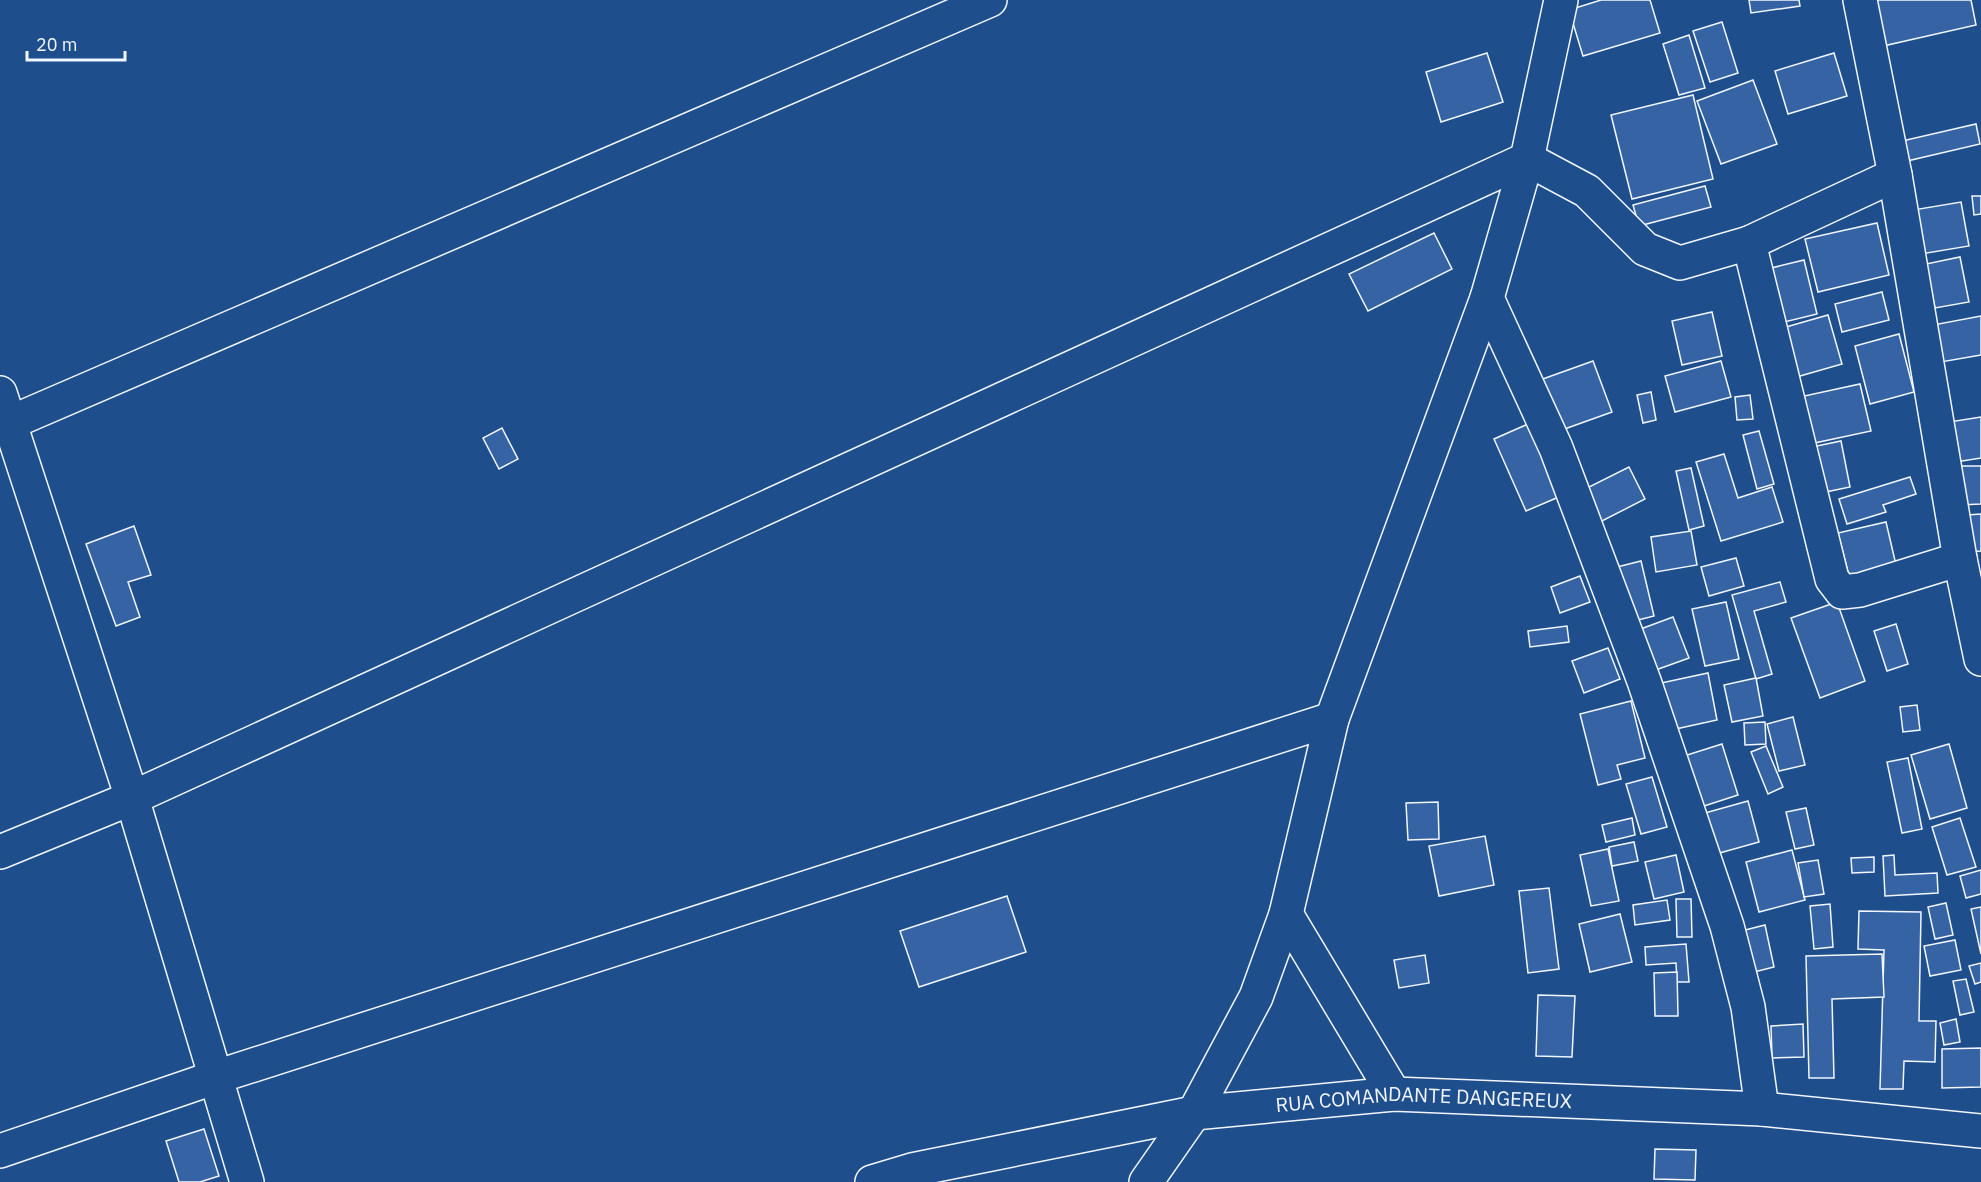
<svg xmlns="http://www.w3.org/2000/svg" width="1981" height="1182" font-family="'IBM Plex Sans',sans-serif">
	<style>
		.building { fill: #3563a3; stroke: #f2f6ff; stroke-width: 1.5 }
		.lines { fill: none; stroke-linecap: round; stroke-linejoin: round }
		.minor-casing { stroke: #f2f6ff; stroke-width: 36 }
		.minor { stroke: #1f4e8c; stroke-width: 33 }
		.labels { text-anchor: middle; stroke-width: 4.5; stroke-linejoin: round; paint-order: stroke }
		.street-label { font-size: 20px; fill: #f2f6ff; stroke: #1f4e8c }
	</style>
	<rect width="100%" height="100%" fill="#1f4e8c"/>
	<!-- building -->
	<g class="building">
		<polygon points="1601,0 1650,0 1660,33 1583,56 1569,10"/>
		<polygon points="1749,0 1799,0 1800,6 1751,13"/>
		<polygon points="1872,0 1971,0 1976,25 1883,46"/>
		<polygon points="1722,22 1738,73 1710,82 1693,31"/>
		<polygon points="1689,35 1705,88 1679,95 1663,44"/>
		<polygon points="1487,53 1503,102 1441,122 1426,72"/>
		<polygon points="1834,53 1847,96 1788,114 1775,71"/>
		<polygon points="1753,80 1777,144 1721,164 1697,101"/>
		<polygon points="1693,95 1713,179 1632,199 1611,115"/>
		<polygon points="1976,124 1980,144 1907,161 1902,141"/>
		<polygon points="1705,186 1711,207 1639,226 1633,205"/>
		<polygon points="1972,196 1981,196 1981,214 1974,215"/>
		<polygon points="1961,202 1969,246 1921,254 1913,210"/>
		<polygon points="1877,223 1889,275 1818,292 1805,239"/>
		<polygon points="1434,233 1452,269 1368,311 1349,274"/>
		<polygon points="1960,257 1969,302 1935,308 1926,264"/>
		<polygon points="1804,260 1817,314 1776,324 1763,270"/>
		<polygon points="1882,292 1889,320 1842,332 1835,304"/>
		<polygon points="1712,312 1722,356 1682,365 1672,321"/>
		<polygon points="1828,315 1842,364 1793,378 1779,329"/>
		<polygon points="1981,316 1981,355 1941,362 1933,325"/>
		<polygon points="1899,334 1914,392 1870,404 1855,346"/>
		<polygon points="1593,361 1612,412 1559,431 1540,380"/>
		<polygon points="1721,361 1731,397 1675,412 1665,376"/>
		<polygon points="1860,384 1871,431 1805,445 1795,398"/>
		<polygon points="1651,392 1656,420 1643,423 1637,395"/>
		<polygon points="1750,395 1753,419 1737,420 1735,397"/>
		<polygon points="1981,417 1981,458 1956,462 1949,422"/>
		<polygon points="1528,424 1561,496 1526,511 1494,439"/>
		<polygon points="502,428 518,459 499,469 483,438"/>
		<polygon points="1759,431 1774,484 1757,489 1743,435"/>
		<polygon points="1841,441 1850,487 1816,494 1807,448"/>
		<polygon points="1724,454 1738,498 1772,487 1783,522 1721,541 1696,462"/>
		<polygon points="1959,466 1981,466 1981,504 1960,505"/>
		<polygon points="1629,467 1645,499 1596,524 1579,492"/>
		<polygon points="1691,468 1704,526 1689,530 1676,471"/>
		<polygon points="1910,477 1916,494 1883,505 1886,512 1847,524 1839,499"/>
		<polygon points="1981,514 1981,551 1968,552 1967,515"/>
		<polygon points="1886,522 1896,565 1849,576 1838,533"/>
		<polygon points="134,526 151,575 128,582 140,617 116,626 86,544"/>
		<polygon points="1691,531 1697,565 1656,572 1651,537"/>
		<polygon points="1736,558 1744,586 1709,596 1701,567"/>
		<polygon points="1641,561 1654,616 1630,622 1617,567"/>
		<polygon points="1580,576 1590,602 1560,613 1551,587"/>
		<polygon points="1780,582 1786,602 1754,611 1772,674 1756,679 1732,595"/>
		<polygon points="1726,602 1739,659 1705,666 1692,609"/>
		<polygon points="1837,602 1865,681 1820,698 1791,618"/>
		<polygon points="1673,617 1689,658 1653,671 1638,630"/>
		<polygon points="1896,624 1908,664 1887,671 1874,631"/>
		<polygon points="1567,626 1569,642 1530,647 1528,631"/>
		<polygon points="1608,648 1620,679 1584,693 1572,661"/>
		<polygon points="1708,673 1717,720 1671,730 1661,683"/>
		<polygon points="1756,678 1763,716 1732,722 1724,685"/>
		<polygon points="1631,701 1645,758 1617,765 1621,779 1598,785 1580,714"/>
		<polygon points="1917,705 1920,730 1903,732 1900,707"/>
		<polygon points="1793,717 1805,765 1779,771 1767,724"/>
		<polygon points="1765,722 1766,744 1745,745 1744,723"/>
		<polygon points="1722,744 1738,795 1701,807 1684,756"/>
		<polygon points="1949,744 1967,808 1930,819 1911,755"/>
		<polygon points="1766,746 1783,787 1768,794 1751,752"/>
		<polygon points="1908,758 1922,829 1902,833 1887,762"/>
		<polygon points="1652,777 1667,827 1641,834 1626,784"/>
		<polygon points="1748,801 1759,842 1716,854 1705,813"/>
		<polygon points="1438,802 1439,839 1408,840 1406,803"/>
		<polygon points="1806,808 1814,845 1795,849 1786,812"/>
		<polygon points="1632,818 1635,835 1606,842 1602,825"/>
		<polygon points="1960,818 1976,867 1947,875 1932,827"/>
		<polygon points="1485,836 1494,885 1439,896 1429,846"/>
		<polygon points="1634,842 1638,861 1612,866 1609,847"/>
		<polygon points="1608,849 1619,901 1591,906 1580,855"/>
		<polygon points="1792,850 1805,900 1759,912 1746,862"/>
		<polygon points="1676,855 1684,892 1654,899 1645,862"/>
		<polygon points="1894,855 1895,875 1937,873 1938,893 1885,896 1883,856"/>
		<polygon points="1874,857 1874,872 1852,873 1851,858"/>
		<polygon points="1818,860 1824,894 1804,897 1798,863"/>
		<polygon points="1981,870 1981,894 1966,898 1960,876"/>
		<polygon points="1549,888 1559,969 1528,973 1519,891"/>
		<polygon points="1007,896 1026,952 919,987 900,931"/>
		<polygon points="1676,899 1691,899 1692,937 1677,937"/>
		<polygon points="1667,900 1670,920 1635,925 1633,905"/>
		<polygon points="1946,903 1953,935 1935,939 1928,907"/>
		<polygon points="1830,904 1833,947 1814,949 1810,906"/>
		<polygon points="1981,907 1981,954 1971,909"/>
		<polygon points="1859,911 1921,912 1919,1021 1936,1021 1935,1062 1904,1061 1903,1089 1880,1089 1884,950 1858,949"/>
		<polygon points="1620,914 1632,962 1590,972 1579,924"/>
		<polygon points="1765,925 1774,967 1750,973 1741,931"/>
		<polygon points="1955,940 1961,970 1930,976 1924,946"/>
		<polygon points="1686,944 1689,982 1677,982 1676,963 1646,965 1645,947"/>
		<polygon points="1882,954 1884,997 1832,999 1834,1078 1809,1078 1806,956"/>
		<polygon points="1425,955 1429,983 1399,988 1394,960"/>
		<polygon points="1981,963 1981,982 1975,984 1969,966"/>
		<polygon points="1677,972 1678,1016 1655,1016 1654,973"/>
		<polygon points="1966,979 1974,1012 1960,1015 1953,981"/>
		<polygon points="1538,995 1575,996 1572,1057 1536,1056"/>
		<polygon points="1956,1019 1960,1042 1944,1045 1940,1023"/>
		<polygon points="1803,1024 1804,1057 1772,1058 1771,1026"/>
		<polygon points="1981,1048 1981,1087 1942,1088 1942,1049"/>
		<polygon points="204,1129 219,1176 200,1182 179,1182 166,1141"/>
		<polygon points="1655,1149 1696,1150 1695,1180 1654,1179"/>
	</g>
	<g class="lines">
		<!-- minor casing -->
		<g class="minor-casing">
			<g id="minor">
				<polyline points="1860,0 1895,175 1960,559 1981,659"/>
				<polyline points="1749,243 1832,579 1842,592 1860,590 1960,559"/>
				<polyline points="1487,298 1556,448 1644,681 1727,926 1748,1007 1762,1109"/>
				<polyline points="0,393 132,798 247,1182"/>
				<polyline points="0,427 990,0"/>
				<polyline points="0,852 132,798 1527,159 1587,191 1645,249 1680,263 1749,243 1895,175"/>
				<polyline points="1286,914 1394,1094"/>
				<polyline points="0,1151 216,1077 1332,719"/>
				<path id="s1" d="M872,1182L912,1170L1194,1113L1394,1094L1762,1109L1981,1131"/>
				<polyline points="1146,1182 1194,1113 1256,997 1286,914 1332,719 1487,298 1527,159 1561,0"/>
			</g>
		</g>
		<!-- minor -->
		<use href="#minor" class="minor"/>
	</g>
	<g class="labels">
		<!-- street labels -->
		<g class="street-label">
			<text dy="7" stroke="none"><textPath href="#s1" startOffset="560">RUA COMANDANTE DANGEREUX</textPath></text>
		</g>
	</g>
	<!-- scale -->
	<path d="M27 51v9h98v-9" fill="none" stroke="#f2f6ff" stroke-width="3"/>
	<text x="36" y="51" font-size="18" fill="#f2f6ff" stroke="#1f4e8c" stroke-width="4.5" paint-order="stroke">20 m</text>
</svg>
